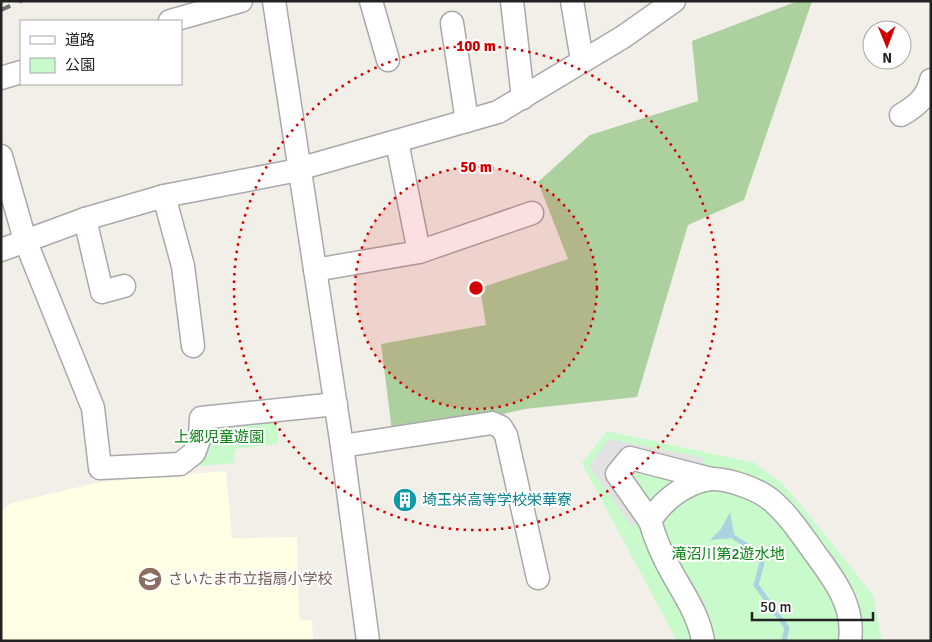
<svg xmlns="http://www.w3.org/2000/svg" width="932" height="642" font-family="Signika,'Noto Sans JP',sans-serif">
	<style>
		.education { fill: #ffffe5 }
		.forest { fill: #add19e }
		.park { fill: #c8facc }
		.parking { fill: #e2e2e2 }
		.water { fill: #aad3df }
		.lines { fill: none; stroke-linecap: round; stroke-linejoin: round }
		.stream { stroke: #aad3df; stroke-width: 5 }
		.minor-casing { stroke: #a9a9a9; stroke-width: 25 }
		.minor { stroke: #fff; stroke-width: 22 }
		.rail { stroke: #707070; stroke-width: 4; stroke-dasharray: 10 10; stroke-linecap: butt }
		.ring { fill: none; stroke: #d40000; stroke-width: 2.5; stroke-dasharray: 2.5 5 }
		.labels { text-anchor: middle; stroke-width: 4; stroke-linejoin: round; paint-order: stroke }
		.park-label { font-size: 15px; fill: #0c8416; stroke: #fff }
		.culture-label { font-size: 15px; fill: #0d838f; stroke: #fff; text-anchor: start }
		.education-label { font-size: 15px; fill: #785e54; stroke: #fff; text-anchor: start }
		.centre { fill: #d40000; stroke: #fff; stroke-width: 2.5 }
		.ring-label { font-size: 15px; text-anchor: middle; font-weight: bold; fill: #d40000; stroke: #fff; stroke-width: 4; stroke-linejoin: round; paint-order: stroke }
	</style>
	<rect width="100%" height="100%" fill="#f2efe9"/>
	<!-- education -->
	<polygon class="education" points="226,471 232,538 297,537 299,619 312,621 313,641 1,641 1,511 12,503 100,482"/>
	<!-- forest -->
	<polygon class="forest" points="798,1 812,1 744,200 688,225 637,397 525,409 393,439 381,344 486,325 480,288 568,259 538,182 590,135 698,101 692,41"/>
	<!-- park -->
	<g class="park">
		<polygon points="276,414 278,444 235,449 234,463 187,467 201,418"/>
		<polygon points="607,431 755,463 781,483 800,504 873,595 882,641 677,641 582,463"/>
	</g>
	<!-- parking -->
	<polygon class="parking" points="609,439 704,458 704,470 638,469 632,479 650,503 632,527 589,466"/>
	<!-- water -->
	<polygon class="water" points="730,512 735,538 710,540 721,529"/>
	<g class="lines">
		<!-- stream -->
		<polyline class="stream" points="735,538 749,547 762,563 756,585 787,628 784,641"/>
		<!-- minor casing -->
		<g class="minor-casing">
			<g id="minor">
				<polyline points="274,1 342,446 368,641"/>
				<polyline points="371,1 388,60"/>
				<polyline points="512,1 523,98"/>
				<polyline points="572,1 582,60"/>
				<polyline points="170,21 241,1"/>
				<polyline points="452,23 467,121"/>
				<polyline points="1,78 21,72"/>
				<path d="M901,115C915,107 928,97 931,80"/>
				<polyline points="397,142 419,252"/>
				<polyline points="1,156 25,240 93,408 100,468 180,464 194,453 200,437 201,418 336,404"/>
				<polyline points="164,196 183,266 193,346"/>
				<polyline points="85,219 102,292 124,286"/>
				<polyline points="1,250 85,219 164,196 288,172 498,112 623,37 674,1"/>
				<polyline points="315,270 419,252 532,213"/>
				<polyline points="342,446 492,423 501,427 506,435 538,578"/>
				<polyline points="650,521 617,474 630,458 711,479"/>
				<path d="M703,641C699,615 683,593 671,571C662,555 655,538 650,521C662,501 686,482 710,479C727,478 758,489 771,500C788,514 801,534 814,552C834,579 855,606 850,641"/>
			</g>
		</g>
		<!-- minor -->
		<use href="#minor" class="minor"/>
		<!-- rail -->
		<polyline class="rail" points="1,10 21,1"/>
	</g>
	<!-- distance rings -->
	<circle cx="476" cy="288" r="121" fill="#d40000" fill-opacity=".12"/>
	<g class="ring">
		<circle cx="476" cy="288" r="121"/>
		<circle cx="476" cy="288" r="242"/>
	</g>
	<!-- icons -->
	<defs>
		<g id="building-disc" transform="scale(1.25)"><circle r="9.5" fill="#0f9aa8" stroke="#fff"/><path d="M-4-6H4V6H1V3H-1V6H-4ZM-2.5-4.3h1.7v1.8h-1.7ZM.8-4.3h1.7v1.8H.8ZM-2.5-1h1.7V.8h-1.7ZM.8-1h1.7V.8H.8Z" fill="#fff"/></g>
		<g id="school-disc" transform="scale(1.25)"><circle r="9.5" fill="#8d6e63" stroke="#fff"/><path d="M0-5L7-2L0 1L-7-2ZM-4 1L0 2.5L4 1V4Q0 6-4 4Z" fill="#fff"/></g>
	</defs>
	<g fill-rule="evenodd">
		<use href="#building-disc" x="405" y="500"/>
		<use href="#school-disc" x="150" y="579"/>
	</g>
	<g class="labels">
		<!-- park labels -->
		<g class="park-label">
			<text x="219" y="442">上郷児童遊園</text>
			<text x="728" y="559">滝沼川第2遊水地</text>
		</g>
		<!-- culture labels -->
		<g class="culture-label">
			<text x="422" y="505">埼玉栄高等学校栄華寮</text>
		</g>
		<!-- education labels -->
		<g class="education-label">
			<text x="168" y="584">さいたま市立指扇小学校</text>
		</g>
	</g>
	<circle cx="476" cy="288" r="8" class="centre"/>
	<g class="ring-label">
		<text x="476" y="51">100 m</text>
		<text x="476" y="172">50 m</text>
	</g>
	<!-- border -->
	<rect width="932" height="642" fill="none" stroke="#222222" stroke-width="5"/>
	<!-- legend -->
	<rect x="20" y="20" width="162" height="65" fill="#ffffff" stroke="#a7a7a7"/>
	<rect x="30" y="36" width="25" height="8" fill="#ffffff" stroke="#a7a7a7"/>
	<text x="65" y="45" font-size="15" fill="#222222">道路</text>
	<rect x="30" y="58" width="25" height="15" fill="#c8facc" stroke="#a7a7a7"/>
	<text x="65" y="70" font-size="15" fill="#222222">公園</text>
	<!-- north arrow -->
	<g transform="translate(887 45) rotate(179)"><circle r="24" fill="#ffffff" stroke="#a7a7a7"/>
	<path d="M0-4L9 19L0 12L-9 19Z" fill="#d40000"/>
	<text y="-8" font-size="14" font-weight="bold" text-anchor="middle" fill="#222222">N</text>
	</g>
	<!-- scale -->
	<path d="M752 612v8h121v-8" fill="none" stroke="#222222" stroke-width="2.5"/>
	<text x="760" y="612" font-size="15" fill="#222222" stroke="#ffffff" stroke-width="4" paint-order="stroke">50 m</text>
</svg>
